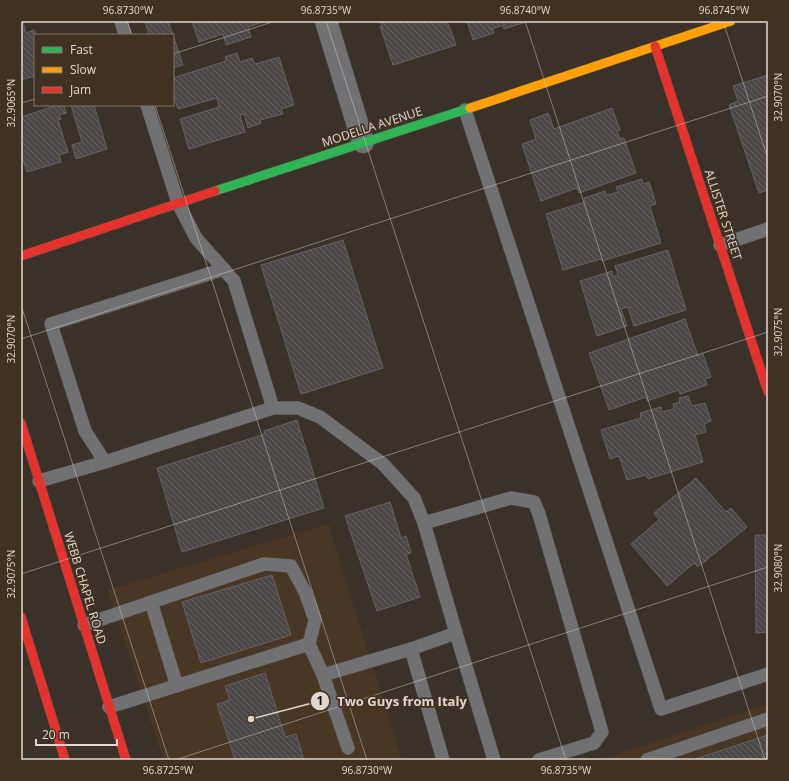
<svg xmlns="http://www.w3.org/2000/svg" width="789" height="781" font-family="'Open Sans',sans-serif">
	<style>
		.built { fill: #493725 }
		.building { fill: url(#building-back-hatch); stroke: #666262 }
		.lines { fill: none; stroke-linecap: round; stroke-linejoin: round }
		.lane-casing { stroke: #565048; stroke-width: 14 }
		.street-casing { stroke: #565048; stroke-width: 23 }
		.fast-casing { stroke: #565048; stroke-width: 10 }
		.slow-casing { stroke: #565048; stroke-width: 10 }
		.jam-casing { stroke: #565048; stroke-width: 10 }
		.lane { stroke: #717072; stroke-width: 13 }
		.street { stroke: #717072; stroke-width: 22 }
		.fast { stroke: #30b455; stroke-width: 9 }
		.slow { stroke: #ff9f0a; stroke-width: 9 }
		.jam { stroke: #e5322d; stroke-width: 9 }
		.ticks { fill: none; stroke: #e1d7ce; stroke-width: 1; stroke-opacity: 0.45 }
		.labels { text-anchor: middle; stroke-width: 3.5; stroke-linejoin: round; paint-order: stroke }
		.street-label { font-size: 12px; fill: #e1d7ce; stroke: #403223 }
		.leader { fill: none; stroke: #e1d7ce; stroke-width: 1.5 }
		.callout-dot { fill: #e1d7ce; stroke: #403223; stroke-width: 1.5 }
		.mark-label { font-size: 12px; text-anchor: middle; font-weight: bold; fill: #111 }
		.callout-label { font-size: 13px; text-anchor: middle; font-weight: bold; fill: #e1d7ce; stroke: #403223; stroke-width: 3.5; stroke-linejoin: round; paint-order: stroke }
		.neatline { fill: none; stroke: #e1d7ce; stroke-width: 1.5 }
		.ticks-label { font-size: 10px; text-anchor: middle; fill: #e1d7ce }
	</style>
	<defs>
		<pattern id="building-back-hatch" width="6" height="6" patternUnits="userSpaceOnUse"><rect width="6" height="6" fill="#4c4747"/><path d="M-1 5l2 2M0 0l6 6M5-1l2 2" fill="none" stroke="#666160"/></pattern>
	</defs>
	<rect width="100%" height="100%" fill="#3a3229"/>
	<!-- built -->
	<g class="built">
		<polygon points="328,524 402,760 164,760 108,590"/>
		<polygon points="768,704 768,760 600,760"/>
	</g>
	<!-- building -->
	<g class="building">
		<polygon points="145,21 168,21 173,35 149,35"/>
		<polygon points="192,21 266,21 248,27 251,37 226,45 223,34 199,42"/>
		<polygon points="380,21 447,21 456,45 393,65 380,26 382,26"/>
		<polygon points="467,21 529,21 504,29 503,25 492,29 494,33 473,40"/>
		<polygon points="21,22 23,22 26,33 34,30 36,35 35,35 35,76 21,80"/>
		<polygon points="173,35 183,65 173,68"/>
		<polygon points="237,53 240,62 252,58 255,64 279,57 294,105 281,109 283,114 260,120 261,123 248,128 244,114 240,115 245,132 189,149 180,119 219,107 217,98 178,109 173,94 173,78 226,61 225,57"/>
		<polygon points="768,75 768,190 759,193 729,105 738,101 733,86"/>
		<polygon points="58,105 64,105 66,113 59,115 61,119 58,120 68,152 59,155 61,162 27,172 21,153 21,117"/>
		<polygon points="71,105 94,105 107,149 76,159 72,145 82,142"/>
		<polygon points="612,108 620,130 617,131 620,139 624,138 636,173 579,193 577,188 541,201 522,144 536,139 530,120 548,113 554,129"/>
		<polygon points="642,179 643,184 649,182 656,204 650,206 661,243 602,261 601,259 563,270 546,214 585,202 584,198 605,191 606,195 618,192 616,187"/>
		<polygon points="343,240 383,368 301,394 261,265"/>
		<polygon points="668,250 686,310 634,326 628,307 621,309 627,326 597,336 580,281 612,271 613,277 618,275 615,266"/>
		<polygon points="685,319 698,356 703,354 711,377 705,379 707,385 680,394 679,390 647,401 646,397 609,410 589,353"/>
		<polygon points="688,396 692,406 705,403 711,421 704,424 706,432 695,435 703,462 648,479 646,475 627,480 619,456 610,459 601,430 641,418 640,413 661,407 662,412 674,409 673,404 680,402 679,398"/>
		<polygon points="297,420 324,508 182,552 157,468 265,434 264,431"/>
		<polygon points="696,478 726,512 731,508 747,527 698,567 694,563 667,586 631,544 659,520 654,513"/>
		<polygon points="390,502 401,538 406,536 411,553 406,554 420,597 377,611 345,516"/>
		<polygon points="755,535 768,535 768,632 756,633"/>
		<polygon points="272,575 291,635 201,663 182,602"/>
		<polygon points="265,673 285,737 296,734 304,760 235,760 217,704 230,700 225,686"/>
		<polygon points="768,735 768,760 692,760"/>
	</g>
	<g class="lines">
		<!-- lane casing -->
		<g class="lane-casing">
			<g id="lane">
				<polyline points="121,21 125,35"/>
				<polyline points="147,105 178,203 196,238 234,281 273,408"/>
				<polyline points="465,110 661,709 768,674"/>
				<polyline points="720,245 768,229"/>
				<polyline points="105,462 273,408 298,408 320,417 383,464 414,498 424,523 456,633 411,649 323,675"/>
				<polyline points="39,481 105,462 85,431 51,324 224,269"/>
				<polyline points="424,523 511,498 534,502 539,514 602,732 594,743 539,760"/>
				<polyline points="151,602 177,686"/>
				<polyline points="84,625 264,564 291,566 305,592 315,620 309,644 323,675 348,748"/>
				<polyline points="456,633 494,760"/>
				<polyline points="411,649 443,760"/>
				<polyline points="109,707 309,644"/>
				<polyline points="647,760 768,719"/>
			</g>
		</g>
		<!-- street casing -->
		<g class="street-casing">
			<polyline id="street" points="326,21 363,142"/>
		</g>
		<!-- fast casing -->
		<g class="fast-casing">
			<polyline id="fast" points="215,191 470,108"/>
		</g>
		<!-- slow casing -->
		<g class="slow-casing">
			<polyline id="slow" points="470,108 731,21"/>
		</g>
		<!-- jam casing -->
		<g class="jam-casing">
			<g id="jam">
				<polyline points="655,46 768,392"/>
				<polyline points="21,256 215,191"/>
				<polyline points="21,423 126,760"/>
				<polyline points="21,617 65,760"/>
			</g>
		</g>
		<!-- lane -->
		<use href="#lane" class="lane"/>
		<!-- street -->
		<use href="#street" class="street"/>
		<!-- fast -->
		<use href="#fast" class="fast"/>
		<!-- slow -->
		<use href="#slow" class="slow"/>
		<!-- jam -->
		<use href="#jam" class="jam"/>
	</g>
	<!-- ticks -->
	<path class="ticks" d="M127,21L132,35M326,21L566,760M525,21L765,760M723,21L768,159M173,54L275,21M21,103L35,99M155,105L367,760M21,305L169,760M21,339L768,96M21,574L768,332M175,760L768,567"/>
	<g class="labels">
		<!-- street labels -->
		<g class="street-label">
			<text transform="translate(372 127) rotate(-18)" y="4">MODELLA AVENUE</text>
			<text transform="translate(723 215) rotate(72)" y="4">ALLISTER STREET</text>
			<text transform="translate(85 588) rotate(73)" y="4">WEBB CHAPEL ROAD</text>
		</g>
	</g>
	<!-- callouts -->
	<path class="leader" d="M251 719L320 701"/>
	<g class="callout-dot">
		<circle cx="251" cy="719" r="4"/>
		<circle cx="320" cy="701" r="10"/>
	</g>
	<g class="mark-label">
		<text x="320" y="705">1</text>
	</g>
	<g class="callout-label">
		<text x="402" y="706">Two Guys from Italy</text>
	</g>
	<!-- border -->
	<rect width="789" height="781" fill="none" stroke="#403223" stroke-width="44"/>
	<!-- legend -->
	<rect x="34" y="34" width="140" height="72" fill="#403223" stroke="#807467"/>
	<rect x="42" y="47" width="20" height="6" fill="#30b455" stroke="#807467"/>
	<text x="70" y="54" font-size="12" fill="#e1d7ce">Fast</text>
	<rect x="42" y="67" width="20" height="6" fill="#ff9f0a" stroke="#807467"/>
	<text x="70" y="74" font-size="12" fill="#e1d7ce">Slow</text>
	<rect x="42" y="87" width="20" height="6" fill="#e5322d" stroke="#807467"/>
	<text x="70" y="94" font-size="12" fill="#e1d7ce">Jam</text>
	<!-- scale -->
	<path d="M36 739v6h81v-6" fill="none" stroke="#e1d7ce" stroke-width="2"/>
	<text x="42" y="739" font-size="12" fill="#e1d7ce" stroke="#403223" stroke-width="3" paint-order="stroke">20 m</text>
	<rect x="22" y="22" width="745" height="737" class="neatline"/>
	<g class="ticks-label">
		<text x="128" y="14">96.8730°W</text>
		<text x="326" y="14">96.8735°W</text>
		<text x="525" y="14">96.8740°W</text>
		<text x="724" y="14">96.8745°W</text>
		<text transform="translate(778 97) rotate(-90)" y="4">32.9070°N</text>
		<text transform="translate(11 103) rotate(-90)" y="4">32.9065°N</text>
		<text transform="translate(778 332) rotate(-90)" y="4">32.9075°N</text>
		<text transform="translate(11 339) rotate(-90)" y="4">32.9070°N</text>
		<text transform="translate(778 568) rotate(-90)" y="4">32.9080°N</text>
		<text transform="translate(11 574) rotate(-90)" y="4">32.9075°N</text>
		<text x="168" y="774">96.8725°W</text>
		<text x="367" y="774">96.8730°W</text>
		<text x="566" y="774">96.8735°W</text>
	</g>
</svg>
